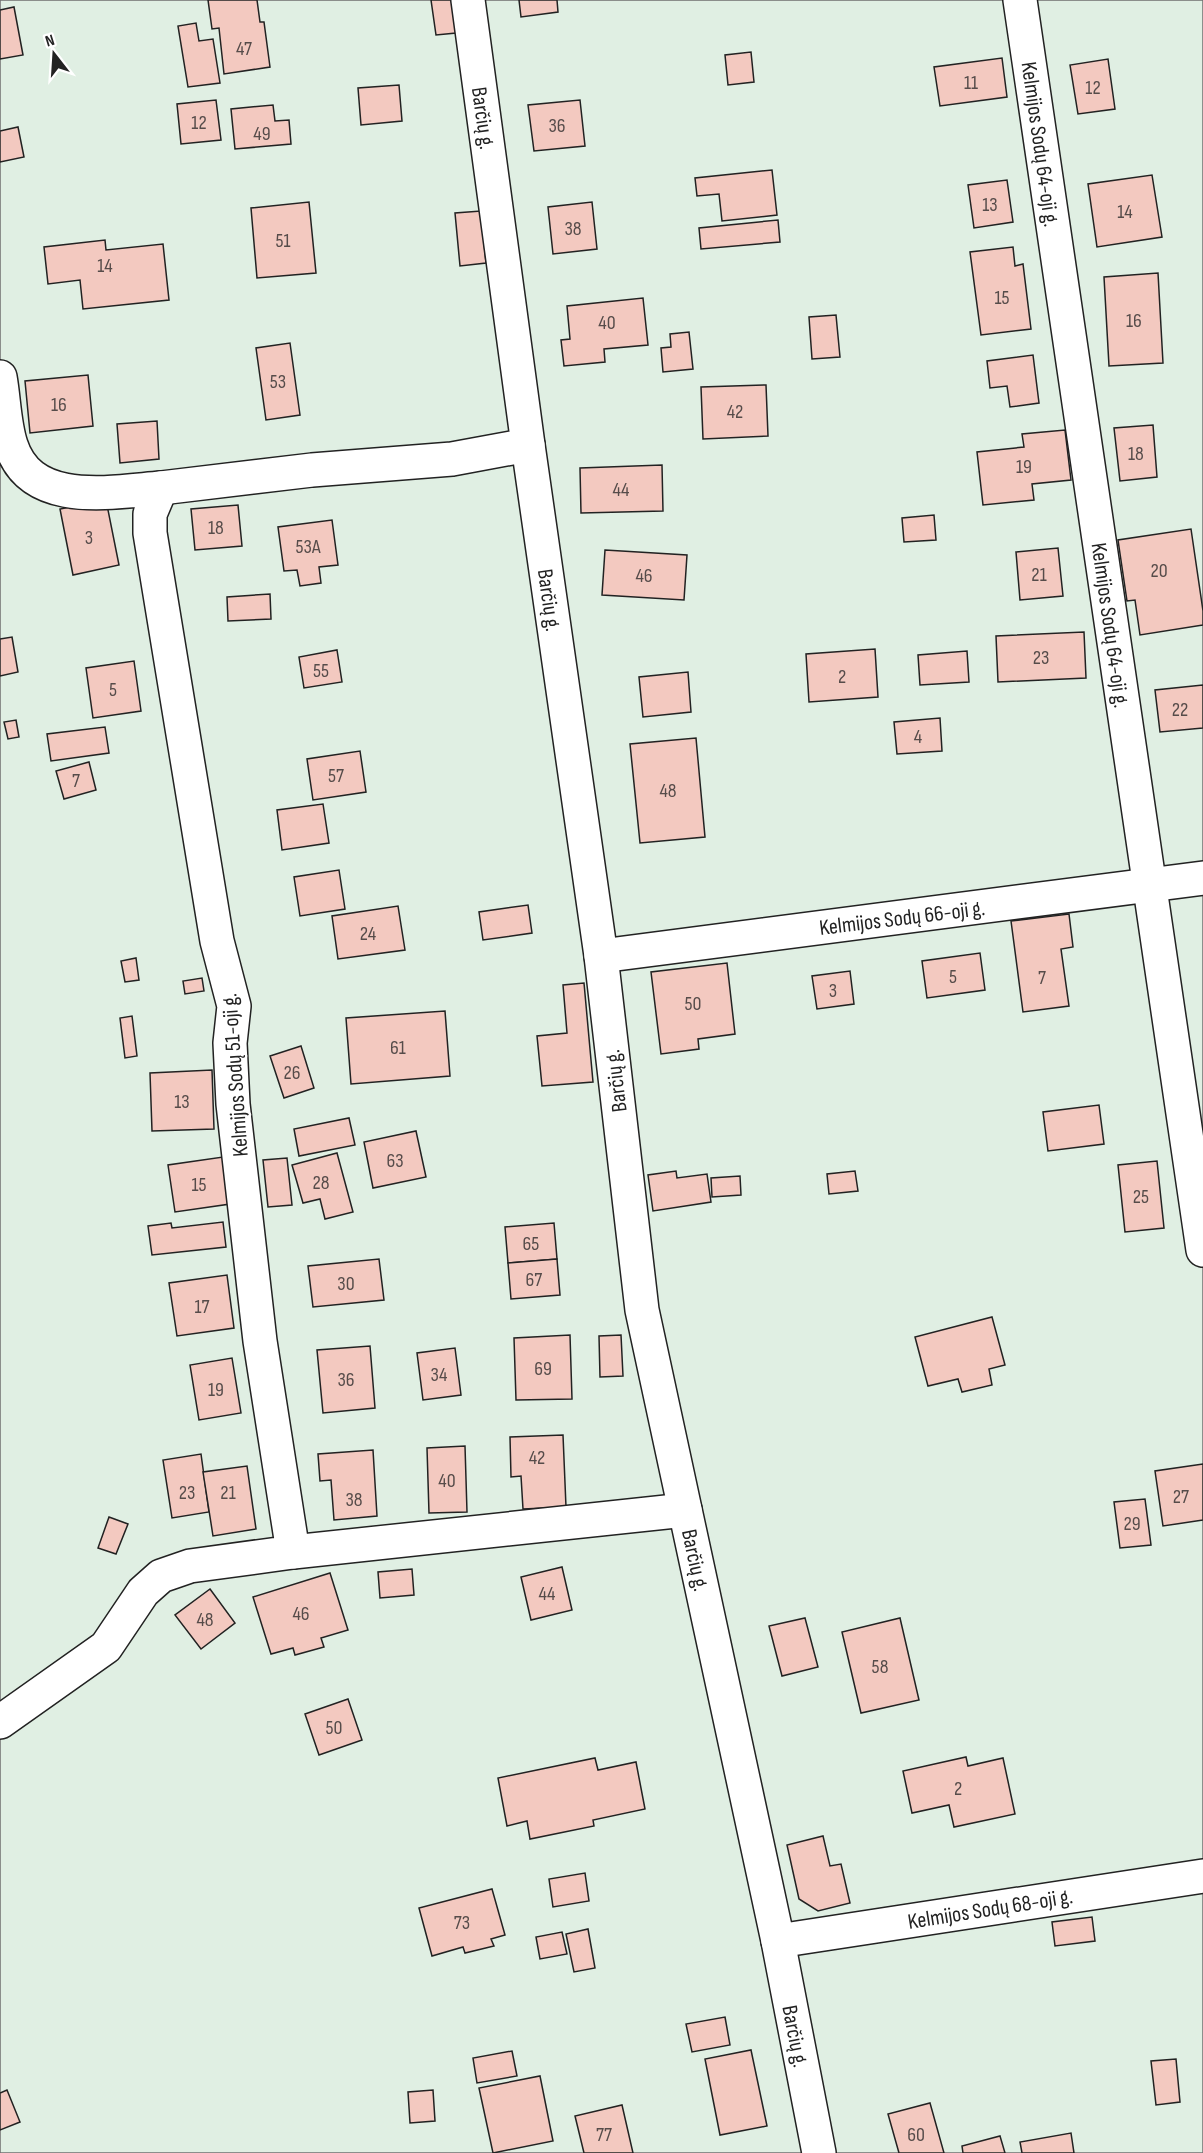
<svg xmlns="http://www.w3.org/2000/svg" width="1203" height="2153" font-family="'Sofia Sans Condensed',sans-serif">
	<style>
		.green { fill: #e0efe3; stroke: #6f6f6f; stroke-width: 1.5 }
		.building { fill: #f3c9c0; stroke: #222; stroke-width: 1.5 }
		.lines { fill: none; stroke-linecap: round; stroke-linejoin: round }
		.street-casing { stroke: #222; stroke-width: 36 }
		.street { stroke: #fff; stroke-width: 33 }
		.labels { text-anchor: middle; stroke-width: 4.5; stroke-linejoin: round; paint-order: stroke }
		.number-label { font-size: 20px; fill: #564c4a }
		.street-label { font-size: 22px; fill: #222; stroke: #fff }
	</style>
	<rect width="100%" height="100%" fill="#fff"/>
	<!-- green -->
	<rect class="green" x="0" y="0" width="1203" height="2153"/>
	<!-- building -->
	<g class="building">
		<polygon points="208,0 257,0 260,22 264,22 270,67 224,74 219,28 212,29"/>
		<polygon points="431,0 452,0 456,33 436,35"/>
		<polygon points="519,0 557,0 558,12 521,17"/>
		<polygon points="14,7 23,55 0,59 0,10"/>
		<polygon points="196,23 199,41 213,39 220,83 188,87 178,26"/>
		<polygon points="751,52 754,82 728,85 725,55"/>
		<polygon points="1002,58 1007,97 940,106 934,67"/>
		<polygon points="1108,59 1115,109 1078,114 1070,65"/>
		<polygon points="399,85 402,121 361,125 358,88"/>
		<polygon points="216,100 221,140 181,144 177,104"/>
		<polygon points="580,100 585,146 534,151 528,105"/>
		<polygon points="273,105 275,121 289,120 291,144 235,149 231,109"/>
		<polygon points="18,127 24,157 0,162 0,131"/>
		<polygon points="772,170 777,215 722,221 719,194 697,196 695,178"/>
		<polygon points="1152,175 1162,237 1097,247 1088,184"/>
		<polygon points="1007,180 1013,222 974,228 968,185"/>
		<polygon points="309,202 316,273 257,278 251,208"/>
		<polygon points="592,202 597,249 553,254 548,207"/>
		<polygon points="481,211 486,263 460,266 455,213"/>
		<polygon points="778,220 780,242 701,249 699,228"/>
		<polygon points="105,240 106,250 163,244 169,300 83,309 80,280 48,284 44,247"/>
		<polygon points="1013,247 1015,266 1023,264 1031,329 981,335 970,252"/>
		<polygon points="1158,273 1163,363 1109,366 1104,277"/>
		<polygon points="643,298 648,345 604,349 605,362 564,366 561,340 570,339 567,306"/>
		<polygon points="836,315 840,357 812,359 809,317"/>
		<polygon points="689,332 693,369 663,372 661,348 671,347 670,334"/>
		<polygon points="290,343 300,415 266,420 256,348"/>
		<polygon points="1033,355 1039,403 1010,407 1007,386 990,388 987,361"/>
		<polygon points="88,375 93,426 30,433 25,381"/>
		<polygon points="766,385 768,436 703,439 701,387"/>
		<polygon points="157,421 159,459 120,463 117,424"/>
		<polygon points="1153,425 1157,477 1120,481 1114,428"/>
		<polygon points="1065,430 1071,480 1032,484 1034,500 983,505 977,452 1024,447 1022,434"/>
		<polygon points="662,465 663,511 581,513 580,468"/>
		<polygon points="106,500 119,565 73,575 60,509"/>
		<polygon points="238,505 242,546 195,550 191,509"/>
		<polygon points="934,515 936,540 904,542 902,518"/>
		<polygon points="332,520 338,565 319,567 321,583 300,586 297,570 284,571 278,527"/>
		<polygon points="1191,529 1203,611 1203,625 1140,635 1135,600 1127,601 1118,540"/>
		<polygon points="1058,548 1063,596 1020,600 1016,552"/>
		<polygon points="605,550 687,555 684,600 602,595"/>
		<polygon points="270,594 271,619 228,621 227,597"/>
		<polygon points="1084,632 1086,678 998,682 996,636"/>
		<polygon points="12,637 18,672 0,676 0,639"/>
		<polygon points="875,649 878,697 809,702 806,654"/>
		<polygon points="337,650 342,682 304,688 299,657"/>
		<polygon points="967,651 969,682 920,685 918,655"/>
		<polygon points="134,661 141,711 93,718 86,668"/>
		<polygon points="688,672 691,712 643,717 639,677"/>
		<polygon points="1203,685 1203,728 1160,732 1155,690"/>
		<polygon points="940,718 942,751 897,754 894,722"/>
		<polygon points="16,720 19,737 8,739 4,722"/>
		<polygon points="105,727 109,753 51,761 47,734"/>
		<polygon points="696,738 705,837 640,843 630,744"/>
		<polygon points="360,751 366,792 313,800 307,759"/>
		<polygon points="89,762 96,790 64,799 56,771"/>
		<polygon points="323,804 329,843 282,850 277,810"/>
		<polygon points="339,870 345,909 300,916 294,877"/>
		<polygon points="528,905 532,933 483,940 479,912"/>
		<polygon points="398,906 405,950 338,959 332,916"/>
		<polygon points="1069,914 1073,947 1061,949 1069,1006 1023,1012 1011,921"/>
		<polygon points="980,953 985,990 927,998 922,961"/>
		<polygon points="136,958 139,980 125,982 121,961"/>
		<polygon points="727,963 735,1034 698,1039 699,1049 661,1054 651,972"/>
		<polygon points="850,971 854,1004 817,1009 812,976"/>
		<polygon points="202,978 204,991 185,994 183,981"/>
		<polygon points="584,983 593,1082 542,1086 537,1036 567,1033 563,985"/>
		<polygon points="445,1011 450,1076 351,1084 346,1018"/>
		<polygon points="132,1016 137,1056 125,1058 120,1018"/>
		<polygon points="301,1046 314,1088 284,1098 270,1056"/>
		<polygon points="212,1070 214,1129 152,1131 150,1073"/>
		<polygon points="1099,1105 1104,1144 1048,1151 1043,1112"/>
		<polygon points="349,1118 355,1145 299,1156 294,1129"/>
		<polygon points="416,1131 426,1177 373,1188 364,1142"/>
		<polygon points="337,1153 353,1212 325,1219 320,1199 303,1203 292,1165"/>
		<polygon points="223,1157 230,1204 175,1212 168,1165"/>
		<polygon points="287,1158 292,1205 268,1207 263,1160"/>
		<polygon points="1157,1161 1164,1228 1125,1232 1118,1165"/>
		<polygon points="676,1171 677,1178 707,1174 711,1202 653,1211 648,1175"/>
		<polygon points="855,1171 858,1191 829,1194 827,1174"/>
		<polygon points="740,1176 741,1195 712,1197 711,1178"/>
		<polygon points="223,1222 226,1247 152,1255 148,1226 171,1223 172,1228"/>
		<polygon points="554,1223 557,1259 508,1263 505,1227"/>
		<polygon points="379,1259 384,1300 313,1307 308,1266"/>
		<polygon points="557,1259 560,1295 511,1299 508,1263"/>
		<polygon points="227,1275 234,1328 177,1336 169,1283"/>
		<polygon points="992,1317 1005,1365 989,1369 992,1385 962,1392 958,1379 928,1386 915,1337"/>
		<polygon points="570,1335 572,1399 516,1400 514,1338"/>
		<polygon points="621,1335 623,1376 600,1377 599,1336"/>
		<polygon points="370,1346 375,1408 323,1413 317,1350"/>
		<polygon points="455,1348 461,1395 423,1400 417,1353"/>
		<polygon points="232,1358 241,1413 199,1420 190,1365"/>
		<polygon points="563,1435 566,1507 523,1509 521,1476 511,1477 510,1437"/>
		<polygon points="465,1446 467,1512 429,1513 427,1448"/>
		<polygon points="373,1450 377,1516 334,1520 331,1480 320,1481 318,1454"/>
		<polygon points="201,1454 209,1512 172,1518 163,1460"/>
		<polygon points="1203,1464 1203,1520 1163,1526 1155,1471"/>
		<polygon points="247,1466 256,1529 213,1536 203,1472"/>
		<polygon points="1145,1499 1151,1545 1120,1548 1114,1502"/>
		<polygon points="109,1517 128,1524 116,1554 98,1548"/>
		<polygon points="562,1567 572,1610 531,1620 521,1577"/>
		<polygon points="412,1569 414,1595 380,1598 378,1572"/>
		<polygon points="330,1573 348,1630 321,1638 324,1647 295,1655 293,1648 271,1654 253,1597"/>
		<polygon points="210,1589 235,1623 201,1649 175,1615"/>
		<polygon points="805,1618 818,1667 782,1676 769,1626"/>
		<polygon points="900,1618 919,1700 861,1713 842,1632"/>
		<polygon points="348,1699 362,1740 319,1755 305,1714"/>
		<polygon points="966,1757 968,1766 1003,1758 1015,1814 954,1827 949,1805 912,1813 903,1771"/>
		<polygon points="595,1758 598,1770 636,1762 645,1809 593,1820 594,1826 530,1839 527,1821 507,1826 498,1778"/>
		<polygon points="823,1836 830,1866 841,1864 850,1903 818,1911 799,1899 787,1845"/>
		<polygon points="585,1873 589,1901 553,1907 549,1879"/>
		<polygon points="492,1889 505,1935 491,1939 494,1946 465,1953 463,1947 432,1956 419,1908"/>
		<polygon points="1092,1917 1095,1941 1055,1946 1052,1922"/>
		<polygon points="588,1929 595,1968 574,1972 566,1934"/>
		<polygon points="562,1932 567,1954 540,1959 536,1937"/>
		<polygon points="725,2017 730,2045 692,2052 686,2024"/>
		<polygon points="751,2050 767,2126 720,2135 705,2059"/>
		<polygon points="512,2051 517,2076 477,2083 473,2058"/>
		<polygon points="1176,2059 1180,2102 1156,2105 1151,2061"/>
		<polygon points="540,2076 553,2141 493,2153 479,2088"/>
		<polygon points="7,2090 20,2122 0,2130 0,2093"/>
		<polygon points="433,2090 435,2121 410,2123 408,2092"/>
		<polygon points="930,2103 944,2153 899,2153 888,2114"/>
		<polygon points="622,2105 633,2153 584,2153 575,2116"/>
		<polygon points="1071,2133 1074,2153 1022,2153 1020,2142"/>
		<polygon points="1000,2136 1005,2153 963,2153 962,2146"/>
	</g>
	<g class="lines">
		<!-- street casing -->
		<g class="street-casing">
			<g id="street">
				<polyline points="468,0 528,445 601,956 642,1310 778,1941 819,2153"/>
				<polyline points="1020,0 1203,1250"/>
				<path d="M0,377C4,399 4,424 11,445C31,508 111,492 161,488L150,514V533L217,941L234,1006L230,1043L233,1104L260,1341L293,1552L190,1566L161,1576L143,1592L106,1647L0,1722"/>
				<polyline points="161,488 312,470 452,459 528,445"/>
				<polyline points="601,956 1203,878"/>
				<polyline points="293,1552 685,1510"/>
				<polyline points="778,1941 1203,1876"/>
			</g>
		</g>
		<!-- street -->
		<use href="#street" class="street"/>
	</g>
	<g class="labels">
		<!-- number labels -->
		<g class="number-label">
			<text x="244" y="55">47</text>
			<text x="971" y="89">11</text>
			<text x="1093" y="94">12</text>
			<text x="199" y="129">12</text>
			<text x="557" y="132">36</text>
			<text x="262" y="140">49</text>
			<text x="990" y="211">13</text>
			<text x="1125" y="218">14</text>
			<text x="573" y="235">38</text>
			<text x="283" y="247">51</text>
			<text x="105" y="272">14</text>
			<text x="1002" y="304">15</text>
			<text x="1134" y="327">16</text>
			<text x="607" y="329">40</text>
			<text x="278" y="388">53</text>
			<text x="59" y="411">16</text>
			<text x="735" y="418">42</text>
			<text x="1136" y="460">18</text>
			<text x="1024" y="473">19</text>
			<text x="621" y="496">44</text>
			<text x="216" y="534">18</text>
			<text x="89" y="544">3</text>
			<text x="308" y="553">53A</text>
			<text x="1159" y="577">20</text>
			<text x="1039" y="581">21</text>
			<text x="644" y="582">46</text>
			<text x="1041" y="664">23</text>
			<text x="321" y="677">55</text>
			<text x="842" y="683">2</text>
			<text x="113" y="696">5</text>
			<text x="1180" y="716">22</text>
			<text x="918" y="743">4</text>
			<text x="336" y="782">57</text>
			<text x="76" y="787">7</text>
			<text x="668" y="797">48</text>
			<text x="368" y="940">24</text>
			<text x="953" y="983">5</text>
			<text x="1042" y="984">7</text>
			<text x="833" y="997">3</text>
			<text x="693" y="1010">50</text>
			<text x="398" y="1054">61</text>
			<text x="292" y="1079">26</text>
			<text x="182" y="1108">13</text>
			<text x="395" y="1167">63</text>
			<text x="321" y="1189">28</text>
			<text x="199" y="1191">15</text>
			<text x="1141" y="1203">25</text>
			<text x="531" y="1250">65</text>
			<text x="534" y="1286">67</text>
			<text x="346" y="1290">30</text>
			<text x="202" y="1313">17</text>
			<text x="543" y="1375">69</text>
			<text x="439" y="1381">34</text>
			<text x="346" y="1386">36</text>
			<text x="216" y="1396">19</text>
			<text x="537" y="1464">42</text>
			<text x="447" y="1487">40</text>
			<text x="187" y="1499">23</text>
			<text x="228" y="1499">21</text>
			<text x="1181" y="1503">27</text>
			<text x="354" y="1506">38</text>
			<text x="1132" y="1530">29</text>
			<text x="547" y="1600">44</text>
			<text x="301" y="1620">46</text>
			<text x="205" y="1626">48</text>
			<text x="880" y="1673">58</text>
			<text x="334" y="1734">50</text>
			<text x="958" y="1795">2</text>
			<text x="462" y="1929">73</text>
			<text x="604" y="2141">77</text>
			<text x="916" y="2141">60</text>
		</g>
		<!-- street labels -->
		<g class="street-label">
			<text transform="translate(484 118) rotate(82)" y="8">Barčių g.</text>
			<text transform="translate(1041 144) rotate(82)" y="8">Kelmijos Sodų 64-oji g.</text>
			<text transform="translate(550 600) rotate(82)" y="8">Barčių g.</text>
			<text transform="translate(1111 625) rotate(82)" y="8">Kelmijos Sodų 64-oji g.</text>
			<text transform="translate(902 917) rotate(-7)" y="8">Kelmijos Sodų 66-oji g.</text>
			<text transform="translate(234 1075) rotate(-94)" y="8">Kelmijos Sodų 51-oji g.</text>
			<text transform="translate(615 1081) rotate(-97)" y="8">Barčių g.</text>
			<text transform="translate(696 1560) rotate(78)" y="8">Barčių g.</text>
			<text transform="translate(990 1908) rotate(-9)" y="8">Kelmijos Sodų 68-oji g.</text>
			<text transform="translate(796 2036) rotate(79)" y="8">Barčių g.</text>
		</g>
	</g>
	<!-- north arrow -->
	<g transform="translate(54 54) rotate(343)" stroke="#ffffff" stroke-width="4.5" paint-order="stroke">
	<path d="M0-4.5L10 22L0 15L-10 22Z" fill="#222222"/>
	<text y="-9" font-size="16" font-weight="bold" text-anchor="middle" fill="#222222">N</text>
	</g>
</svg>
